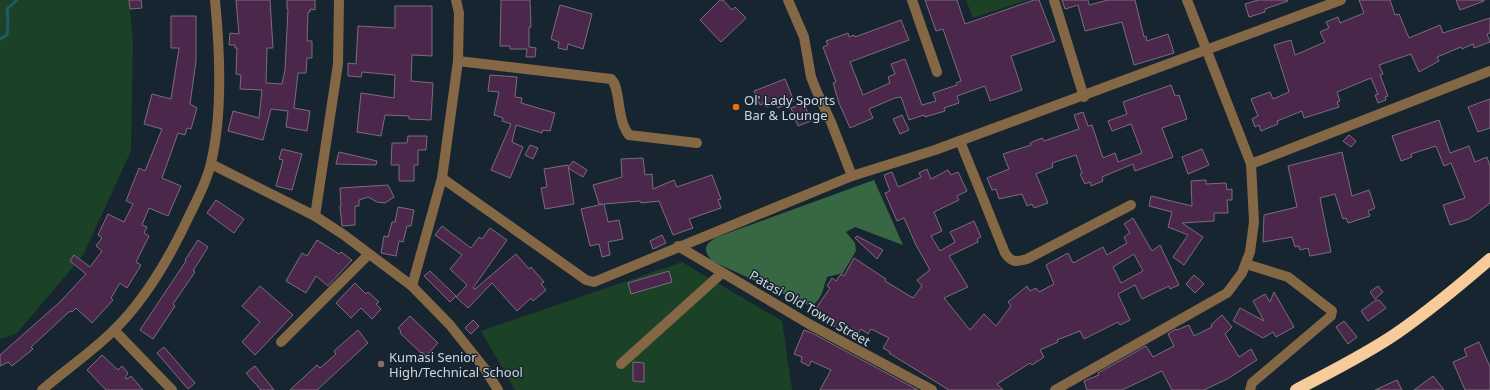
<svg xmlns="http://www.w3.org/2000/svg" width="1490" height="390" font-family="'Noto Sans',sans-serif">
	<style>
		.green { fill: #1b4226 }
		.forest { fill: #386743 }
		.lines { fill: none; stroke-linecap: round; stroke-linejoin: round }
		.stream { stroke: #1f5b63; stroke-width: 3 }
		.building { fill: #4b274b; stroke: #7c6d7b; fill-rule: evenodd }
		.minor { stroke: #846745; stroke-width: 10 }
		.highway { stroke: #f8cc9a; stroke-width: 12 }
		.food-dot { fill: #e8710a; stroke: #172530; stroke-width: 1.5 }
		.education-dot { fill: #8d6e63; stroke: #172530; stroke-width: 1.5 }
		.labels { text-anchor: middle; stroke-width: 3; stroke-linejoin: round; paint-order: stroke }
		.poi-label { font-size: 13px; fill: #ced7de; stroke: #172530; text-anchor: start }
		.street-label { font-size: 13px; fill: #ced7de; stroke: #172530 }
	</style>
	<rect width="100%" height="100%" fill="#172530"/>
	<!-- green -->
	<g class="green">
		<polygon points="0,0 129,0 133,41 131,151 83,255 17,333 0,339"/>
		<polygon points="966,0 1028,0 973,18"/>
		<polygon points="682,262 782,321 792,390 515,390 481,331"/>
	</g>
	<!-- forest -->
	<path class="forest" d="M874,180L903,245L855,227L846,232L855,243L856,251L843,273L827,277C823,288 822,302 810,306L712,261C702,249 705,244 717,237Z"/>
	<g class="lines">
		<!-- stream -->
		<polyline class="stream" points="0,39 7,35 8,20 7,9 17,0"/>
	</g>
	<!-- building -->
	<g class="building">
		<polygon points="129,0 141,0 142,8 130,9"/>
		<polygon points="236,0 270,0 273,48 267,48 266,83 282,84 285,70 288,9 287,9 287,0 315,0 315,10 310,9 310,12 308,12 307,41 312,41 312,58 307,58 306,73 298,73 294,108 310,111 307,131 286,127 288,111 271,109 263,140 228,131 233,111 259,118 262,90 240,89 241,75 236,74 237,48 235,48 235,45 229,45 230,33 239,34"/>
		<polygon points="501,0 530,0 531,27 529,27 529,47 536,48 535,57 526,57 527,49 510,49 510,46 500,46"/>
		<polygon points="720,0 723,0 732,10 735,7 746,18 721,42 700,20"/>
		<polygon points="925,0 957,0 965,24 1034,0 1039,0 1055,41 1011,56 1022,90 990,101 985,86 957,96 959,103 944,108 945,111 925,117 924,115 909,120 901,97 895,98 869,109 873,118 850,128 839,103 833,83 836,82 823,47 828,45 826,41 848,33 849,37 854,35 855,37 901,20 909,40 850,62 863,95 890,83 888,77 895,74 891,64 905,59 922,105 936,101 933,93 957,85 956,83 961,81 943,29 936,31"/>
		<polygon points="1062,0 1088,0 1089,5 1108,0 1135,0 1144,37 1146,36 1147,41 1168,34 1174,53 1134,65 1122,22 1085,31 1078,5 1065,9"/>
		<polygon points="1258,0 1287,0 1288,1 1265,9 1265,12 1249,17 1245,4"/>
		<polygon points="1359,0 1390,0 1395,15 1399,14 1409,38 1440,25 1443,33 1490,18 1490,33 1487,34 1490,42 1474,48 1473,44 1462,49 1461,47 1437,57 1439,61 1419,72 1411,54 1379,65 1383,74 1380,75 1388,96 1385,97 1386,100 1378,103 1375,95 1378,94 1371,78 1337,92 1340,101 1337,102 1339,107 1304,118 1302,111 1277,121 1278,124 1261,131 1259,125 1255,127 1252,119 1258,116 1251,99 1270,92 1273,99 1289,92 1274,45 1291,40 1295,55 1325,42 1320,32 1329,28 1326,22 1338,17 1340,23 1364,13"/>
		<polygon points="1456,0 1484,0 1484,1 1460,10"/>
		<polygon points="560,5 592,14 583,49 568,44 567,50 558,48 559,42 551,39"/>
		<polygon points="395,6 432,6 432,56 412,55 411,81 433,83 431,120 409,119 409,116 385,115 381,136 357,132 361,93 394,98 395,75 362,72 361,77 348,76 348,63 356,64 358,26 395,28"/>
		<polygon points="171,16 196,16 196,61 190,104 197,108 191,129 187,128 185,135 178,133 162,178 181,186 168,216 149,208 142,225 147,227 144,233 149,236 136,262 141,265 127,288 120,283 111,298 113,300 92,323 76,308 72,312 70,311 31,347 33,349 12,366 8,362 0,366 0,355 60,302 86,274 70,261 74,255 90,267 102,251 96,246 102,238 98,235 108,214 124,222 133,204 126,201 139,168 145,171 162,129 144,124 152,94 171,99 179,48 171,48"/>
		<polygon points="490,75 517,77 515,97 522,98 521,103 555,113 550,131 543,130 542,133 516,125 512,142 523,147 510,178 491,170 511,124 502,121 503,118 494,115 499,92 488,91"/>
		<polygon points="785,79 794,101 778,108 776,103 766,107 765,103 760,105 754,91"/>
		<polygon points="1171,85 1175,96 1179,95 1187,119 1162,128 1173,157 1135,171 1133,164 1102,177 1103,181 1091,186 1090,182 1085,184 1080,174 1082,173 1076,155 1052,163 1053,167 1036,174 1048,203 1034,208 1032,204 1027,206 1022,194 999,199 996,189 992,190 987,178 1009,169 1003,154 1031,145 1030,143 1042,138 1044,141 1079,129 1074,115 1083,112 1088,126 1092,125 1103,158 1115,153 1118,162 1142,153 1131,124 1112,131 1108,121 1127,114 1123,102"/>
		<polygon points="1490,99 1490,128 1478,132 1468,107"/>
		<polygon points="804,103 811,121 798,126 791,108"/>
		<polygon points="902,115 909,130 900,134 893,119"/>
		<polygon points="1439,120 1450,153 1469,146 1475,162 1487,157 1490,166 1490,203 1469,219 1450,225 1443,205 1465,198 1451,163 1444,166 1436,146 1411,154 1412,157 1401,161 1392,136"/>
		<polygon points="1349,135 1356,141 1351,147 1343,141"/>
		<polygon points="408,136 427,136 426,150 418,150 418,165 414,165 414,181 399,181 399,165 391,165 392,143 407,143"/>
		<polygon points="530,145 538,148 533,159 525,155"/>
		<polygon points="282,149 302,154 292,190 276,186 283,160 279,159"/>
		<polygon points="1202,149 1209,165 1188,174 1182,157"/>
		<polygon points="339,152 377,161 376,165 336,164"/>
		<polygon points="1342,152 1352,196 1369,190 1375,208 1368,211 1370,216 1348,223 1346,218 1343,219 1335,194 1320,198 1331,252 1310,256 1308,248 1300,250 1299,246 1295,247 1292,237 1263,242 1264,215 1297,207 1288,166"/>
		<polygon points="643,158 645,175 652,174 653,189 674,180 677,187 712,175 721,199 718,200 721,208 689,219 693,228 673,235 659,201 641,203 640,201 604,204 608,222 619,220 623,239 608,242 610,255 602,257 599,244 590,246 581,209 603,204 599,204 593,185 622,177 621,159"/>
		<polygon points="573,161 587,170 583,177 568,168"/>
		<polygon points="568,165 574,204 545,209 541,188 547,187 544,169"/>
		<path d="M927,169L931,179L948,170L951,175L958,172L967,191L957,196L959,200L934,212L942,231L931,236L940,251L955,242L950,232L974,221L981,237L977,239L978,242L949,256L968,287L944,298L970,330L984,314L996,326L1011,306L1008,302L1027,286L1030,291L1036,288L1039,292L1054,284L1046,265L1068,253L1073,263L1103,247L1107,255L1127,243L1124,237L1130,233L1124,224L1133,218L1152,251L1160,245L1179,285L1170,289L1169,286L1142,299L1135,285L1118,294L1130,320L1120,325L1118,322L1084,339L1080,331L1057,340L1058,342L1040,350L1044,357L1032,365L1030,363L997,384L1003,390H949L889,353L890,352L883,348L889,338L871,329L868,334L861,329L855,339L832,325L833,323L815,310L830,288L827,286L832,278L836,281L841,274L844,276L854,258L886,279L885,281L913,298L922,286L917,280L930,270L916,245L904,218L897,221L885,193L890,191L884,175L892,172L898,187L921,177L919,173ZM1134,254L1143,271L1121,283L1113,267Z"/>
		<polygon points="1206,180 1206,184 1226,183 1227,190 1232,189 1232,200 1227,200 1228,213 1214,213 1214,221 1182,223 1203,237 1184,265 1173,257 1188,235 1168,227 1172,212 1149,206 1151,196 1192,206 1191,181"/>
		<polygon points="388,185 394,197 385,203 377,202 368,197 359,200 359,206 355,206 355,225 342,226 340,206 341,206 340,188"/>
		<polygon points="216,200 244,219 234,233 207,213"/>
		<polygon points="398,207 414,210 411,226 407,226 403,242 399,241 396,256 381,253 384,236 388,237 392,222 395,222"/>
		<polygon points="442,226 471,248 479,237 482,239 490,228 507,240 473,288 475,289 516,254 529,269 531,267 544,282 541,284 546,290 533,301 531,298 517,311 492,283 468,308 456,297 467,285 450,269 462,255 435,235"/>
		<polygon points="662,235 666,243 653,249 650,241"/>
		<polygon points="857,236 883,250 877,259 855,238"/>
		<polygon points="198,240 208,247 193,271 195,272 173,304 175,306 153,339 140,330 186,261 185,260"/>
		<polygon points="317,240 339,254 341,252 352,260 328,286 316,276 306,293 286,281 302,253 307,256"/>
		<polygon points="430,271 456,296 450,302 424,276"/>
		<polygon points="669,271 672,282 631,294 628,283"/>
		<polygon points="1194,275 1204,284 1195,293 1186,284"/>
		<polygon points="355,283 366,294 368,292 379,302 376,304 381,309 372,319 361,308 351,318 336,303"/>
		<polygon points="260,286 293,315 255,355 242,342 260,322 242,306"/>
		<polygon points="1378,286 1383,292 1375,299 1370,292"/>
		<polygon points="1274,292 1294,327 1276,337 1273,332 1263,338 1233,321 1240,308 1264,321 1253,301 1265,294 1270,302"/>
		<polygon points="1376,300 1379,300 1386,308 1368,321 1361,311"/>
		<polygon points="1222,315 1232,327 1225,334 1239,357 1251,349 1257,360 1227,379 1204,390 1172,390 1162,371 1122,390 1087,390 1084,381 1099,375 1098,373 1146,346 1153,357 1174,346 1168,334 1176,329 1177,330 1189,325 1194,336 1212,327 1211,325"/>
		<polygon points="410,316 438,343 426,356 422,352 421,353 400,333 401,331 398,328"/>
		<polygon points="473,320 479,326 471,334 465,328"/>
		<polygon points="1344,321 1357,337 1348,344 1336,327"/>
		<polygon points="358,330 368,343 317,390 290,390 317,365 320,368 336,354 334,351"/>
		<polygon points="804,330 812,333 918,390 820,390 831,370 811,361 809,366 801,362 802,357 794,354"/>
		<polygon points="1479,342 1490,367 1490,390 1465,390 1453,362 1467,356 1464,349"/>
		<polygon points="164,347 195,383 188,389 157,353"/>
		<polygon points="102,355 118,370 122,366 128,373 125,378 127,379 131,376 143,390 106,390 87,370"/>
		<polygon points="633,362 644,363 644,382 633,381"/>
		<polygon points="255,366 274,390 261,390 246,373"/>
		<polygon points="1433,376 1444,390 1414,390"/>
		<polygon points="1397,380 1402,390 1375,390"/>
	</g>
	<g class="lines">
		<!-- minor -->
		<g class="minor">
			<polyline points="788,0 804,37 811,77 817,92 831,122 852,176"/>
			<polyline points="912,0 937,72"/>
			<polyline points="1054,0 1084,97"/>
			<path d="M458,61L611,79C621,87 616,119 629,135L697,143"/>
			<path d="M960,141L1005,253C1012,263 1016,262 1027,259L1131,205"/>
			<polyline points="211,164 315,216 344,235 412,286 450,325 485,369 498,390"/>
			<polyline points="1251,164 1490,71"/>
			<polyline points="442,178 586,280 594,282 852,176 935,150 1341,0"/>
			<polyline points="315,216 338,64 339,0"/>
			<polyline points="678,246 809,324 932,390"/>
			<polyline points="1246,264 1288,277 1332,311 1331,316 1252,383 1250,390"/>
			<polyline points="412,286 442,178 458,61 459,13 456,0"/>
			<polyline points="114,330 172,390"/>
			<polyline points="281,342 369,254"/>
			<polyline points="621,364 722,273"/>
			<path d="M42,390C65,370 92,352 114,330C147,298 171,255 190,214C198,198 207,181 211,163C223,113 220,51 215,0"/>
			<polyline points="1055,390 1227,293 1242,273 1250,252 1254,222 1251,164 1187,0"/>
		</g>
		<!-- highway -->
		<path class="highway" d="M1296,390C1330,372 1365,355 1397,333C1430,310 1460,285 1490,259"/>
	</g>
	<!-- markers -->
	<circle class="food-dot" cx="736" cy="107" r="4"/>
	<circle class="education-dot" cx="381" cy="364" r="4"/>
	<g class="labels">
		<!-- poi labels -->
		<g class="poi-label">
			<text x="744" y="105">Ol' Lady Sports<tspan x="744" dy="15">Bar &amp; Lounge</tspan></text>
			<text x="389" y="362">Kumasi Senior<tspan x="389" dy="15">High/Technical School</tspan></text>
		</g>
		<!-- street labels -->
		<g class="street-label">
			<text transform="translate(810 308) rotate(30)" y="5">Patasi Old Town Street</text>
		</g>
	</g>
</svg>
